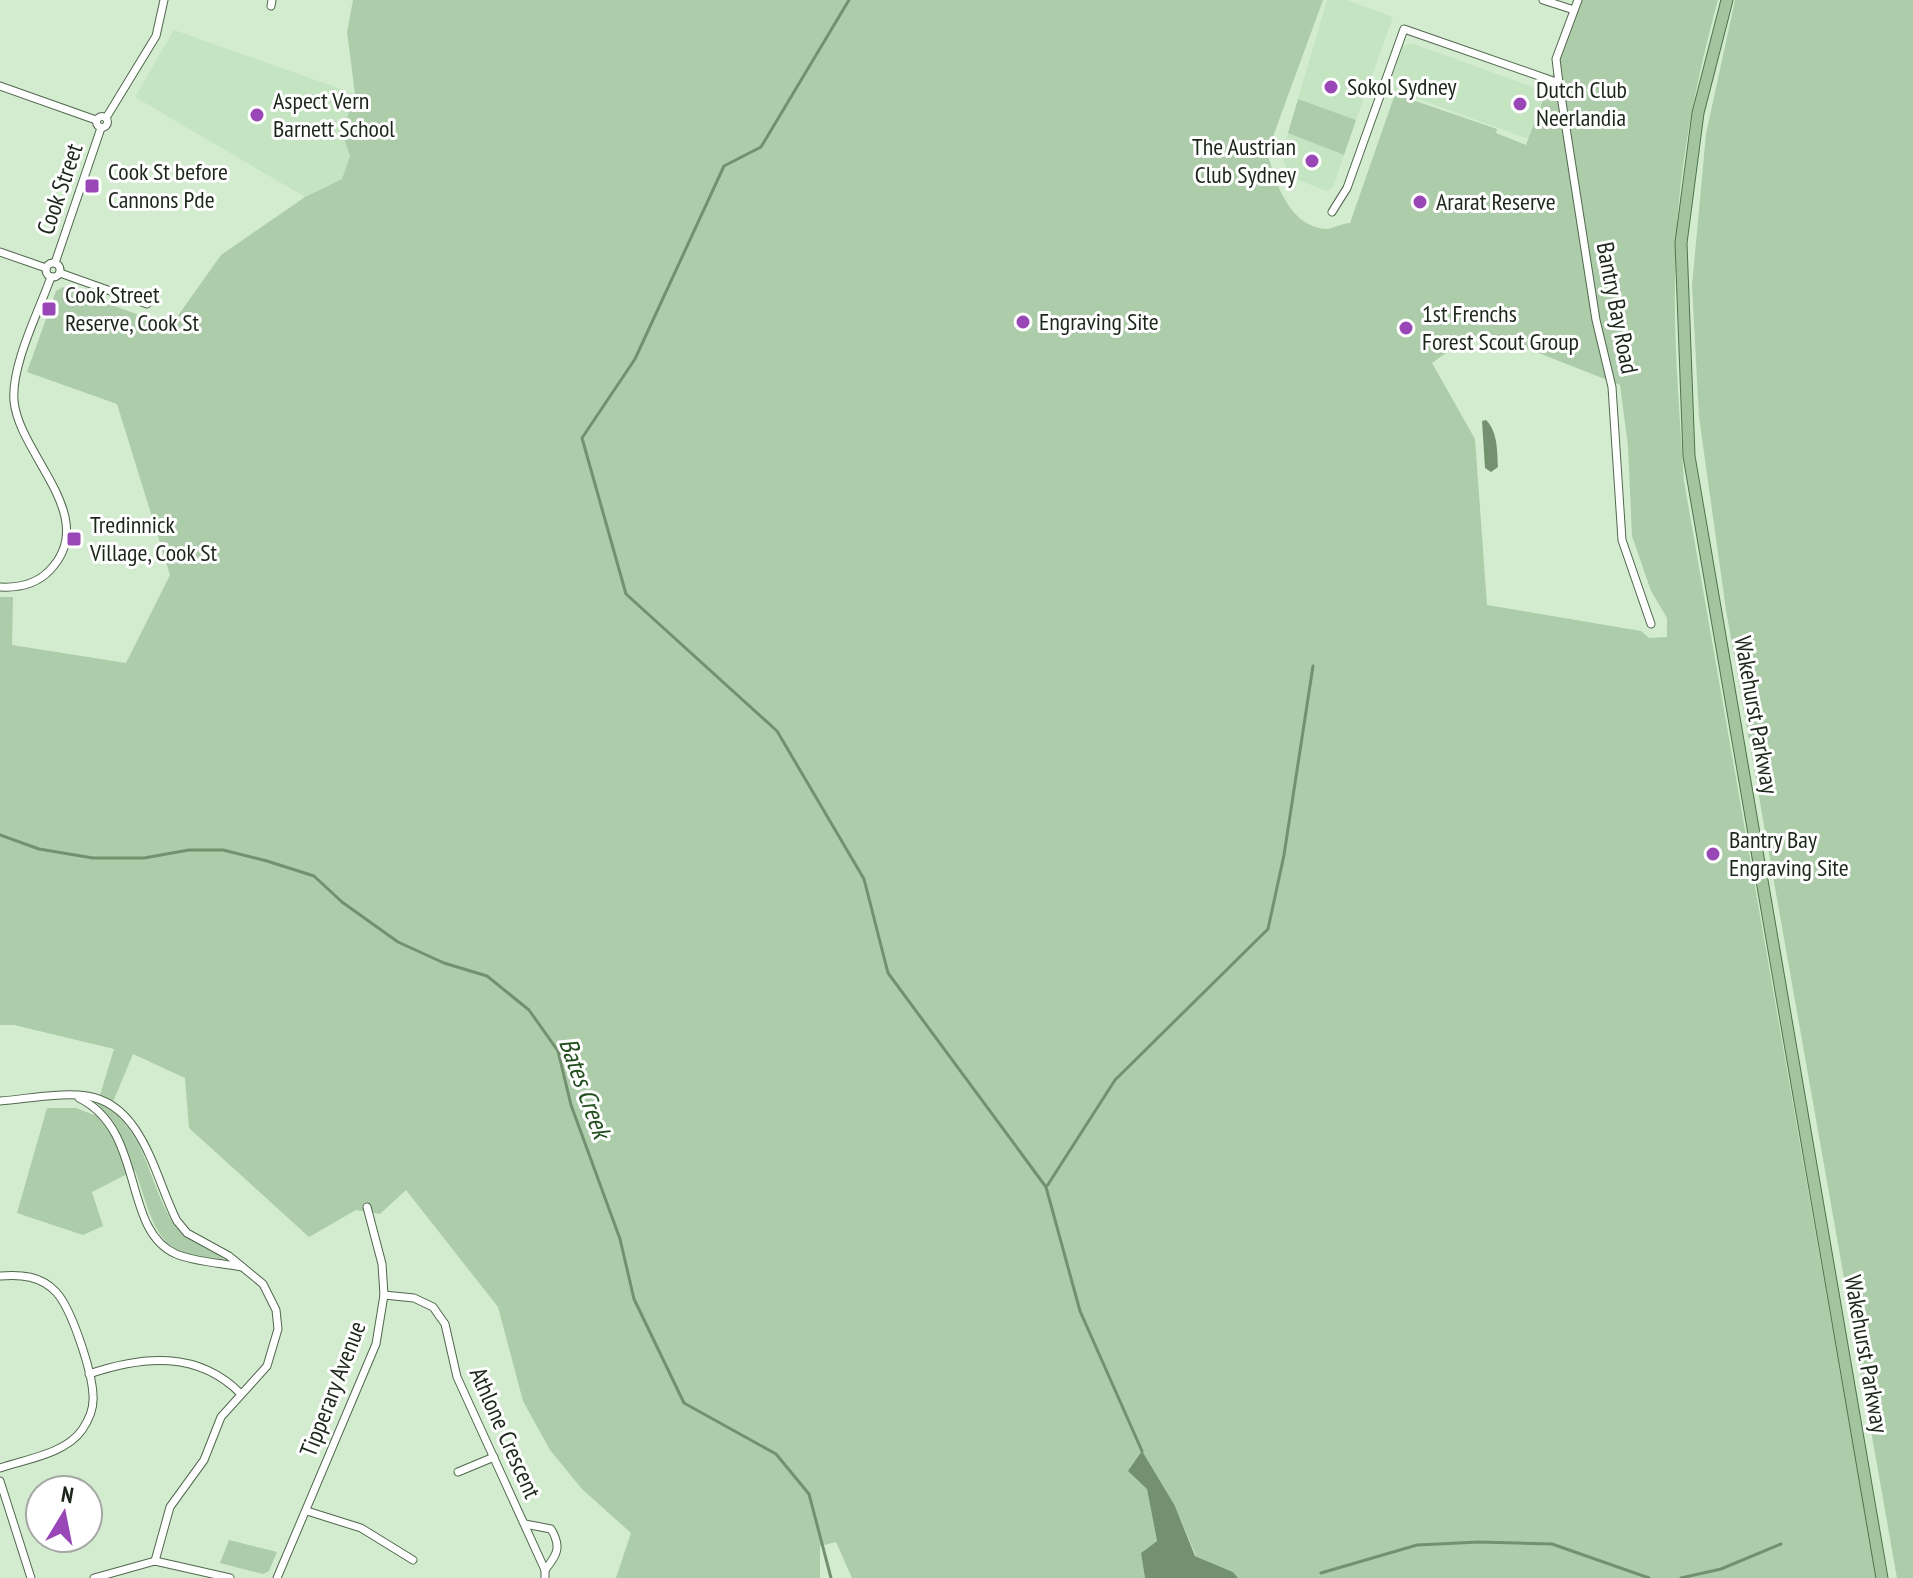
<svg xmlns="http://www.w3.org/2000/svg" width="1913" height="1578" font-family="'PT Sans Narrow',sans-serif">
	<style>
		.built { fill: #c5e4c1 }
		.green { fill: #adcca9; fill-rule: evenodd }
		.water { fill: #73916f }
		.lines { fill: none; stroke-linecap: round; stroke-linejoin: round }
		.stream { stroke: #73916f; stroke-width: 3 }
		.minor-casing { stroke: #51674e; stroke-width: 9 }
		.primary-casing { stroke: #4d7348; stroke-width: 13 }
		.minor { stroke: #fff; stroke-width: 7 }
		.primary { stroke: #a4c4a0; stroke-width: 11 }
		.poi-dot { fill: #9947b6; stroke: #fff; stroke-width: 3 }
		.labels { text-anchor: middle; stroke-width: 6; stroke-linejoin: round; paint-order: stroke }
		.poi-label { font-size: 24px; fill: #1d261b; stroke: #fff; text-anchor: start }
		.street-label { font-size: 24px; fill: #1d261b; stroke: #fff }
		.water-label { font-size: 26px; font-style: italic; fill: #234e1e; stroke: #fff }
	</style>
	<rect width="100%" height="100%" fill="#d3eccf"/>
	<!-- built -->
	<g class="built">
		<polygon points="1327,0 1347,0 1393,17 1356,120 1298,99"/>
		<polygon points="174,30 355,94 342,133 350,156 342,179 305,197 135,97"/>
		<polygon points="1411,43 1544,91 1554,148 1388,88 1403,46"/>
		<polygon points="1288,133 1344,155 1333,187 1326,191 1289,176 1282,154"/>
	</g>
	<!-- green -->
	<g class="green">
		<path d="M353,0H1323L1267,153C1276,182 1288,226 1326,229C1333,229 1342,223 1350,223L1395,94L1497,129L1496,133L1526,145L1581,0H1718C1696,81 1679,164 1676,248C1672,326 1679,404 1684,481L1876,1578H1238L1233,1572L1196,1556L1175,1506L1147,1489L1157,1541L1141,1553L1145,1578H852L836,1542L820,1546V1578H616L631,1533L582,1489L550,1450L523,1401L498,1307L406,1190L380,1214L356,1210L309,1237L189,1128L185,1078L133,1054L110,1109C149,1140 148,1184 174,1224C187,1242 212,1245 224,1260C155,1259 154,1224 135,1170L92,1192L103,1226L83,1235L17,1213L47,1108H76L94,1115L114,1049L14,1025H0V597H13L12,645L126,663L170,575L117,404L27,372L56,291L63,287L147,318L177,317L221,255L305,197L342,179L350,156L342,133L355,94L347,32ZM1490,334L1620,385L1628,446L1632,536L1651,591L1667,618V637L1649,638L1641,631L1487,605L1475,439L1432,363L1460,343Z"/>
		<polygon points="1735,0 1913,0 1913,1578 1897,1578 1726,610 1699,417 1692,286 1706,134"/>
		<polygon points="1298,99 1356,120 1344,155 1288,133"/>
		<polygon points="229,1540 277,1552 269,1571 263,1574 220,1563"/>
	</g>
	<!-- water -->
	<g class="water">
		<path d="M1486,420C1498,432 1497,451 1498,467L1491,472L1485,468L1482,421Z"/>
		<polygon points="1142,1451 1175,1506 1195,1556 1233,1572 1238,1578 1145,1578 1141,1553 1157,1541 1147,1489 1128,1471"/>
	</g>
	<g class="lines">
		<!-- stream -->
		<g class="stream">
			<polyline points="849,0 761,147 724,166 635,359 582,438 626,594 777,731 864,879 888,973 1046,1187 1080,1311 1142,1451"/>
			<polyline points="0,835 39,849 93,858 144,858 189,850 223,850 267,861 314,876 342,902 398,942 444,963 487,976 529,1010 558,1051 571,1105 620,1239 634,1299 684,1403 776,1454 809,1494 831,1578"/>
			<polyline points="1047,1186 1115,1080 1268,929 1284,855 1313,666"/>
			<polyline points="1321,1573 1417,1545 1479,1542 1552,1544 1649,1578"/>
			<polyline points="1681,1578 1721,1569 1781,1544"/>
		</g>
		<!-- minor casing -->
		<g class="minor-casing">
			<g id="minor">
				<polyline points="1543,0 1574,10"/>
				<polyline points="1578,0 1556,59 1559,83 1596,320 1612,387 1622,540 1651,624"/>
				<polyline points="271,6 272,0"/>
				<polyline points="0,86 96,120"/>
				<circle cx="102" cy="122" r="5.5"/>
				<polyline points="106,118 156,36 164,0"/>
				<polyline points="1332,212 1347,188 1404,29 1559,83"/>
				<polyline points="0,252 46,268"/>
				<circle cx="53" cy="270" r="7"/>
				<polyline points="55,263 101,128"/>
				<polyline points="60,273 147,304"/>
				<path d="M0,587C19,588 37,584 50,570C101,517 19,455 14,401C11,365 39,311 51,277"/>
				<path d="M79,1098C146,1131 121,1230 176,1254C195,1262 221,1263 242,1267"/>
				<path d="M0,1101C27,1099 60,1092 87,1096C144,1105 155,1179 177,1221L187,1233L229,1256L263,1284L276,1310L278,1329L267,1366L221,1417L204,1460L170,1507L155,1561"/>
				<path d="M0,1276C21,1274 41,1276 56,1292C72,1309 92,1372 93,1395C94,1407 89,1420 82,1430C65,1454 26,1459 0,1468"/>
				<polyline points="384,1295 414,1298 433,1307 445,1324 457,1377 545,1570 545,1578"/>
				<path d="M89,1374C142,1356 198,1350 241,1394"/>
				<polyline points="458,1472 494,1457"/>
				<polyline points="0,1481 31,1578"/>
				<polyline points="307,1511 361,1528 413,1560"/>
				<path d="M525,1524L551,1529C562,1547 557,1555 545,1570"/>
				<polyline points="94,1578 155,1561 230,1578"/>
				<polyline points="277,1578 376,1344 384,1295 382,1264 367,1207"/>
			</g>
		</g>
		<!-- primary casing -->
		<g class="primary-casing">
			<polyline id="primary" points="1727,0 1698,113 1681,243 1689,456 1882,1578"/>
		</g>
		<!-- minor -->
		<use href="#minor" class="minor"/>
		<!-- primary -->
		<use href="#primary" class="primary"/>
	</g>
	<!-- markers -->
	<g class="poi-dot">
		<circle cx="1331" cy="87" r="8"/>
		<circle cx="1520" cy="104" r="8"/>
		<circle cx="257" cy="115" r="8"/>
		<circle cx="1312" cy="161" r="8"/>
		<rect x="84" y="178" width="16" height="16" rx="4"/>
		<circle cx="1420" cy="202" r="8"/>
		<rect x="41" y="301" width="16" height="16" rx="4"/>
		<circle cx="1023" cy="322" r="8"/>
		<circle cx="1406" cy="328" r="8"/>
		<rect x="66" y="531" width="16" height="16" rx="4"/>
		<circle cx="1713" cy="854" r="8"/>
	</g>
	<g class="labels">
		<!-- poi labels -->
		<g class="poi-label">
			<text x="1347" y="95">Sokol Sydney</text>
			<text x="1536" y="98">Dutch Club<tspan x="1536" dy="28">Neerlandia</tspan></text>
			<text x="273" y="109">Aspect Vern<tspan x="273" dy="28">Barnett School</tspan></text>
			<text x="1296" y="155" text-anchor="end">The Austrian<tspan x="1296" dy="28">Club Sydney</tspan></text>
			<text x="108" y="180">Cook St before<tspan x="108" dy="28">Cannons Pde</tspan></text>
			<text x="1436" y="210">Ararat Reserve</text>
			<text x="65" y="303">Cook Street<tspan x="65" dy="28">Reserve, Cook St</tspan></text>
			<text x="1422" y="322">1st Frenchs<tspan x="1422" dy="28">Forest Scout Group</tspan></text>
			<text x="1039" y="330">Engraving Site</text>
			<text x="90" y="533">Tredinnick<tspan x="90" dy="28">Village, Cook St</tspan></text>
			<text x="1729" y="848">Bantry Bay<tspan x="1729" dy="28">Engraving Site</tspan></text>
		</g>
		<!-- street labels -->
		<g class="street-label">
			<text transform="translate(60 189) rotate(-71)" y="8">Cook Street</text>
			<text transform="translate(1617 308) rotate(79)" y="8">Bantry Bay Road</text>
			<text transform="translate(1756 715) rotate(80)" y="8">Wakehurst Parkway</text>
			<text transform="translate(1866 1354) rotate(80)" y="8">Wakehurst Parkway</text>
			<text transform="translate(333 1389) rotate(-69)" y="8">Tipperary Avenue</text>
			<text transform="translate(505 1433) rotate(66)" y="8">Athlone Crescent</text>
		</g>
		<!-- water labels -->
		<g class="water-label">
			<text transform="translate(585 1088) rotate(70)" y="9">Bates Creek</text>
		</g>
	</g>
	<!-- north arrow -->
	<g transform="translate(64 1514) rotate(10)"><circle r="38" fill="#ffffff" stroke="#a5a8a4" stroke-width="2"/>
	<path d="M0-6L14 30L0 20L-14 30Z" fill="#9947b6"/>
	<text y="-12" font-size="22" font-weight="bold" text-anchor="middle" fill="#1d261b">N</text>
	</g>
</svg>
